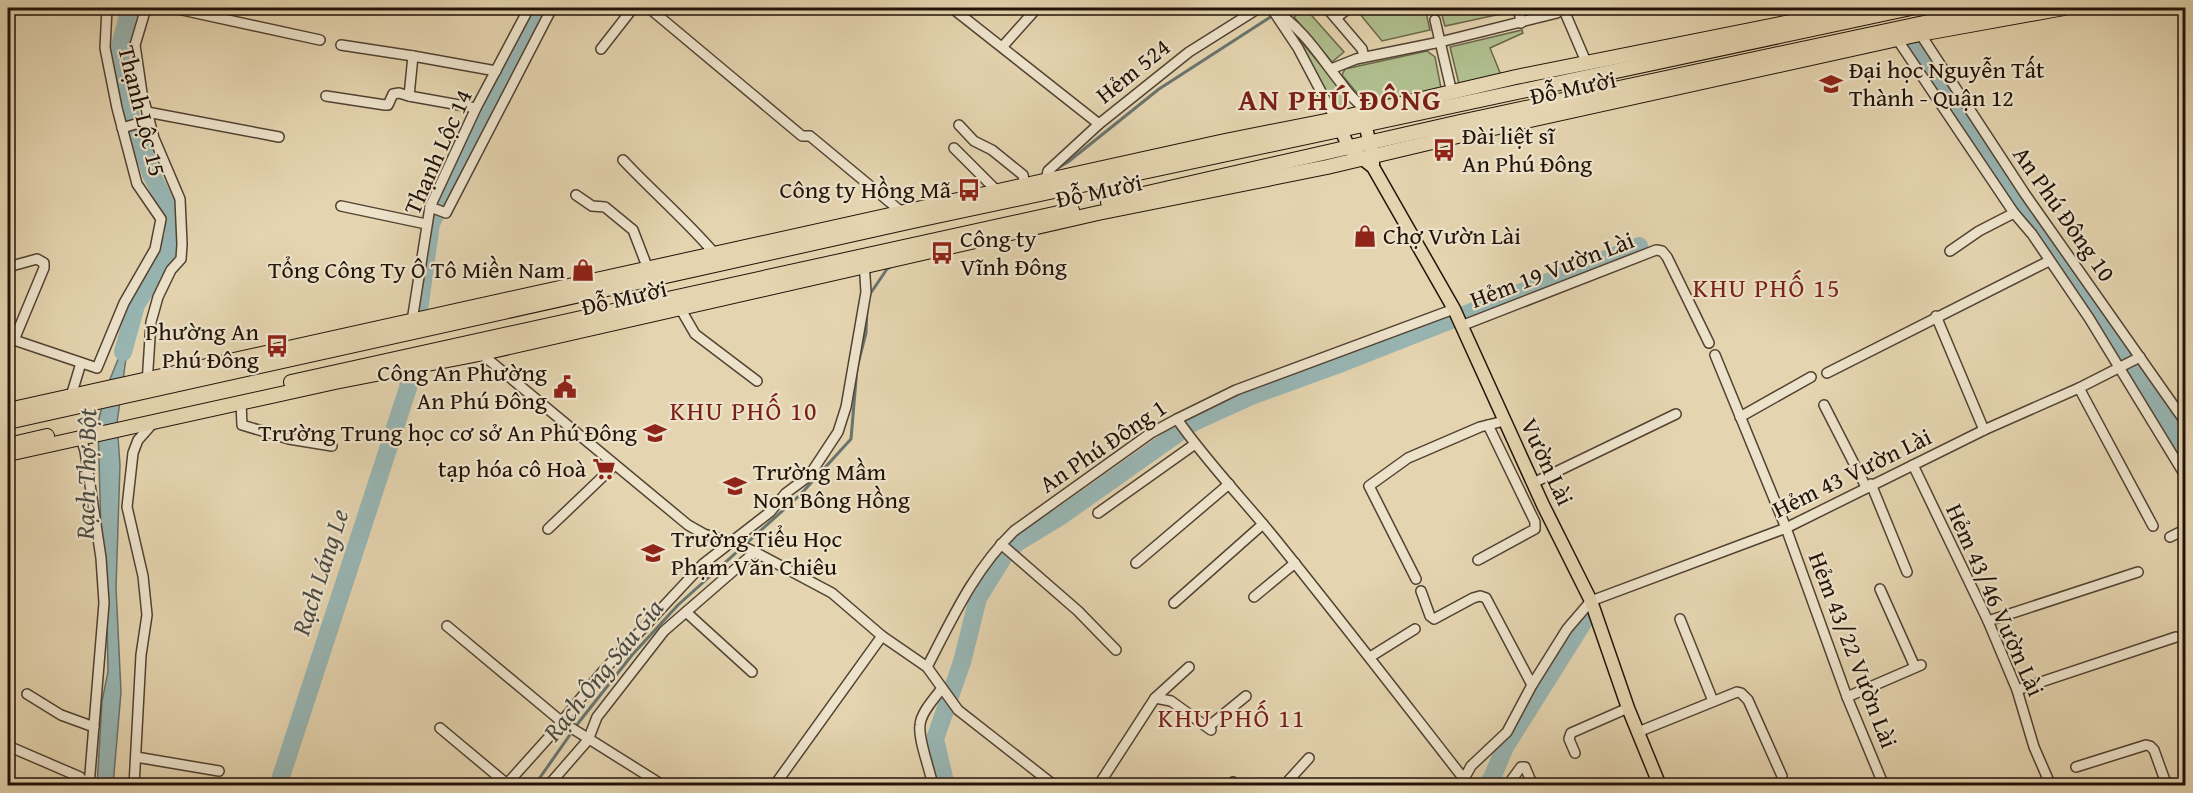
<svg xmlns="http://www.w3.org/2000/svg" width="2193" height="793" font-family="'Gentium Book Plus',serif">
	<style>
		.green { fill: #b0be8e; stroke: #69684b; stroke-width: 1.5 }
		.water { fill: #98b6b4; stroke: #69746f; stroke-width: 1.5 }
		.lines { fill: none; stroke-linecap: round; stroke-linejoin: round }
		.stream { stroke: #69746f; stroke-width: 3 }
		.river { stroke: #98b6b4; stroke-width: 18 }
		.minor-casing { stroke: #524232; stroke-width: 12 }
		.major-casing { stroke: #221208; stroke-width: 15 }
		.highway-casing { stroke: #221208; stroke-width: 16 }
		.minor { stroke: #ede3cb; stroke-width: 9 }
		.major { stroke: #e4d4af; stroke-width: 12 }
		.highway { stroke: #e4d4af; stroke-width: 14 }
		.labels { text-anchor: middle; stroke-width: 4.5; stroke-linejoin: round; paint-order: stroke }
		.poi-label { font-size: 24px; fill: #221208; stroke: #ede3cb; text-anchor: start }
		.street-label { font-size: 24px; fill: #221208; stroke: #ede3cb }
		.neighbourhood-label { font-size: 26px; letter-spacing: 1.5px; fill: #7a1f14; stroke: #ede3cb }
		.water-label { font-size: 26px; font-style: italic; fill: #4b4b44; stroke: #ede3cb }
		.district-label { font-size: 30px; font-weight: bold; letter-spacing: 1.5px; fill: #7a1f14; stroke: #ede3cb }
	</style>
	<rect width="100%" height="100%" fill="#e4d4af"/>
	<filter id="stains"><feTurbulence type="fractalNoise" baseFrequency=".00333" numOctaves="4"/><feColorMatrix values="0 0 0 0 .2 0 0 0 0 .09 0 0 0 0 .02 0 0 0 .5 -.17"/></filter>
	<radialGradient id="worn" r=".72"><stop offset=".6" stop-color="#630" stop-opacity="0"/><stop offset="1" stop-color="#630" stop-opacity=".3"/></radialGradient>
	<!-- green -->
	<g class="green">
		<polygon points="1305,8 1344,52 1332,62 1294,17"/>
		<polygon points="1355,8 1425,8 1430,30 1382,41"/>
		<polygon points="1440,8 1499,8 1501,14 1445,26"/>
		<polygon points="1522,30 1523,33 1490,48 1501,75 1459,84 1450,47"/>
		<polygon points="1294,33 1350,100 1336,110"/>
		<polygon points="1427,51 1435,57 1441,88 1366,104 1342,75 1345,69"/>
	</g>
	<!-- water -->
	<polygon class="water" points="130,330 117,423 120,465 116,588 121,692 113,785 97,786 102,701 108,672 107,615 102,572 98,423 106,389"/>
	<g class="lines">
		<!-- stream -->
		<g class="stream">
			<polyline points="1056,169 1068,162 1159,89 1272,16"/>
			<polyline points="868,297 887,269 894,265"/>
			<polyline points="534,786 579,722 632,655 678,605 800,495 851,439 857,368 866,333 867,309"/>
		</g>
		<!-- river -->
		<g class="river">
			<polyline points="1912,40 2171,424 2186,450"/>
			<polyline points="419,310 431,224 487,106 540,8"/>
			<polyline points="123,352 136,305 164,260 174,234 170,210 151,174 128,108 119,50 130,8"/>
			<polyline points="278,786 408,388 410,373"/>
			<polyline points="946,786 935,739 962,662 978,598 1006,553 1018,542 1061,516 1194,422 1251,396 1342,363 1639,246"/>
			<polyline points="1486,786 1492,778 1505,747 1586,618"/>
		</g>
		<!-- minor casing -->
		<g class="minor-casing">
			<g id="minor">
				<polyline points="146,8 135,45 142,93 154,138 180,199 182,244 181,259 171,270 158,297 151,322 147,384"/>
				<polyline points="173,8 320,40"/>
				<polyline points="649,8 802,136 810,136 904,214"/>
				<polyline points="952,8 1099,124"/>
				<polyline points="1327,8 1362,49 1364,57"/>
				<polyline points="1563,8 1587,64"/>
				<path d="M1273,10C1304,28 1322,60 1344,87C1350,96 1359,104 1367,111V114"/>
				<polyline points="1519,10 1521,23"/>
				<polyline points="1274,12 1298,48 1337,122"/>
				<polyline points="1336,18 1349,8"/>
				<polyline points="1435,20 1452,93"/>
				<polyline points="1919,32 2025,194 2186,423"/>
				<polyline points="1895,36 2014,213 1979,231 1950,251"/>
				<polyline points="341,45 413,56 496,71"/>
				<polyline points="1003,46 1037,8"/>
				<polyline points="601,49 633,8"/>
				<polyline points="413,56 409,96 476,108"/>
				<polyline points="1331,69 1356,59 1440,42 1557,13"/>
				<polyline points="326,96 385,105 388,105 393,94 399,93 409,96"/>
				<polyline points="147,112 279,137"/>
				<polyline points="959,125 974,141 992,150 1023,175 1025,185"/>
				<polyline points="122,128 149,120"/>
				<polyline points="954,148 997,191"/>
				<path d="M623,160C653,192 687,221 715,254"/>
				<polyline points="1046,180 1048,171 1099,124 1189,52 1259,8"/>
				<polyline points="576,195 592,206 605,207 633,230 648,269"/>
				<polyline points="341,206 426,224"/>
				<polyline points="430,207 446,213 552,8"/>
				<polyline points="2014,213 2032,234 2089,318 2186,477"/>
				<polyline points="8,267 37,259 44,263 44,268 14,340 97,368 124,303 155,249 161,219 137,184 117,108 105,48 107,8"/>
				<polyline points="680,308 695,334 757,381"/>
				<polyline points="1936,316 1984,430"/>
				<polyline points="412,321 430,207 476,108 529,8"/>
				<polyline points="1461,326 1656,250 1662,251 1667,257 1709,343"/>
				<polyline points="478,351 688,525 704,534 738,544 755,552 832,593 882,636 927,667 958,710 1055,786"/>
				<polyline points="1715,355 1786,528 1847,697 1884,786"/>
				<polyline points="1827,373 2049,261"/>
				<polyline points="2079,388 2153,526"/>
				<polyline points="71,396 81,363"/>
				<polyline points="241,403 242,425 289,439 332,446"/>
				<polyline points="1824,405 1866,487"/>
				<polyline points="1740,417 1811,377"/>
				<path d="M1177,419C1208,464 1247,503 1281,546C1343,623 1403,701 1464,779"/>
				<polyline points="81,438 85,451 101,558 104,603 89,786"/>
				<polyline points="1913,465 1988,621 2017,690 2034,747 2051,786"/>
				<polyline points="1533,483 1676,414"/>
				<polyline points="1871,484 1907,572"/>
				<polyline points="1098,513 1195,444"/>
				<polyline points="548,529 615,465"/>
				<polyline points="2170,537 2186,529"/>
				<polyline points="1001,544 1078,611 1116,650"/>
				<polyline points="1478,560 1535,529 1535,522 1488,425"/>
				<polyline points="1136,563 1229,484"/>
				<polyline points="1416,579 1369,486 1408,458 1480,427 1504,421"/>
				<polyline points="1880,589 1915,667"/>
				<polyline points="1421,591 1430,616 1434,619 1473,598 1480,596 1486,598 1532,685"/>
				<polyline points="1254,597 1295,563"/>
				<polyline points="1174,603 1263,524"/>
				<polyline points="686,612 752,672"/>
				<polyline points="1680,619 1713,701"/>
				<polyline points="1988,621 2138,572"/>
				<polyline points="447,626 562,722 664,786"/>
				<polyline points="1370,657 1415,629"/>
				<path d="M927,667C952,619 974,570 1014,531L1151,433L1177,419L1236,390L1454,309"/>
				<polyline points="2017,690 2176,637"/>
				<polyline points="27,694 61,715 94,727"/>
				<polyline points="1847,697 1921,665"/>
				<polyline points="1155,698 1171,701 1211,730"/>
				<polyline points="1208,727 1246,696"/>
				<polyline points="440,728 507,784"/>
				<polyline points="1638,732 1737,692 1741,693 1748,700 1782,776"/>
				<polyline points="8,746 80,777 87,786"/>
				<polyline points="1575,753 1569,739 1571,733 1628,708"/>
				<polyline points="136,757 219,771"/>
				<polyline points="2076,767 2146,745 2150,746 2154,750 2167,786"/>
				<polyline points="1233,782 1238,786"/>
				<polyline points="134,786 141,655 147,615 143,576 127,507 133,453 138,440 154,422"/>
				<polyline points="505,786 549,737 603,671 703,564 770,512 786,493 809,476 838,432 846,407 866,292 864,261"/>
				<polyline points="548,786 588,740 597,717 664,631 755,552"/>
				<polyline points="774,786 882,636"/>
				<path d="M933,786C930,769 918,740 920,725C921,712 935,698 942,688"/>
				<polyline points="1098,786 1155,698 1189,667"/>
				<polyline points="1286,786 1289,780 1309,758"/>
				<polyline points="1463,786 1464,779 1471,766 1507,732 1532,685 1567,629 1591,601 1786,528 1984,430 2079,388 2140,357"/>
				<polyline points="1507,786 1521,767 1525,767 1533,786"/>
			</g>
		</g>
		<!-- major casing -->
		<g class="major-casing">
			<g id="major">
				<polyline points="1365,124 1373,156 1373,166"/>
				<polyline points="1341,130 1349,148 1373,167 1454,309 1543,505 1591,601 1628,708 1660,786"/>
			</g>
		</g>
		<!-- highway casing -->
		<g class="highway-casing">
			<g id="highway">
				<polyline points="1108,202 1460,122 1994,8"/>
				<polyline points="291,382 1072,210"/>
				<polyline points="8,410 1225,141 1336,119 1516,77 1860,8"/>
				<polyline points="8,422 913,221 1911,8"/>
				<polyline points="8,445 47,436"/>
				<polyline points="8,454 335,382 479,354 1098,213 1327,167 1462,135 1920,34 2064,8"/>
			</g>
		</g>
		<!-- minor -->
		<use href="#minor" class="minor"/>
		<!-- major -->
		<use href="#major" class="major"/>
		<!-- highway -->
		<use href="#highway" class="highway"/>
	</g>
	<!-- icons -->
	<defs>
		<g id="university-bare" transform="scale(1.8)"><path d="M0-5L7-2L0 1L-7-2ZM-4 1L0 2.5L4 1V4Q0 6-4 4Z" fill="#8f2418" stroke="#ede3cb" stroke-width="2.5" paint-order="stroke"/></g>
		<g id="bus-bare" transform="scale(1.8)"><path d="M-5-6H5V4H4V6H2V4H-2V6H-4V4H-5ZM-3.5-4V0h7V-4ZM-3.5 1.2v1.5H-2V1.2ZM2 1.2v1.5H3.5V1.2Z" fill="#8f2418" stroke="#ede3cb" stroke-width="2.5" paint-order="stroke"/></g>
		<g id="shop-bare" transform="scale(1.8)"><path d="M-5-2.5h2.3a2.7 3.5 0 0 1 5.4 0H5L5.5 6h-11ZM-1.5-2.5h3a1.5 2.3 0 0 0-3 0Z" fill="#8f2418" stroke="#ede3cb" stroke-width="2.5" paint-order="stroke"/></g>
		<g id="civic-bare" transform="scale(1.8)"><path d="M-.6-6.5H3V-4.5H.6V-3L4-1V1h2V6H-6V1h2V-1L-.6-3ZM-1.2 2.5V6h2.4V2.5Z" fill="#8f2418" stroke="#ede3cb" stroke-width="2.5" paint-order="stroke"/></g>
		<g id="school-bare" transform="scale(1.8)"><path d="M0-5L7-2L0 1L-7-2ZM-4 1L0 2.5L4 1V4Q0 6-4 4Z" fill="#8f2418" stroke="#ede3cb" stroke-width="2.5" paint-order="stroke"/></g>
		<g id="supermarket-bare" transform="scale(1.8)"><path d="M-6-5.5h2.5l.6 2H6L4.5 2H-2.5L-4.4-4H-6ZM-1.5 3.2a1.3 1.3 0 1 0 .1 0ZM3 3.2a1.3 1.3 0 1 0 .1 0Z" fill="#8f2418" stroke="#ede3cb" stroke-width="2.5" paint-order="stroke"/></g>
	</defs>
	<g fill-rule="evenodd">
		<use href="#university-bare" x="1831" y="84"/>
		<use href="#bus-bare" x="1444" y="150"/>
		<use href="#bus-bare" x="969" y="190"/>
		<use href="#shop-bare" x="1365" y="236"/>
		<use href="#bus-bare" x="942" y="253"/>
		<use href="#shop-bare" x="583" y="270"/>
		<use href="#bus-bare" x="277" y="346"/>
		<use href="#civic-bare" x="565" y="387"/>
		<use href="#school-bare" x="655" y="433"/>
		<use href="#supermarket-bare" x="604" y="469"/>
		<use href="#school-bare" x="735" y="486"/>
		<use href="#school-bare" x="653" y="553"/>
	</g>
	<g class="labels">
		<!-- poi labels -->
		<g class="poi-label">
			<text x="1849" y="78">Đại học Nguyễn Tất<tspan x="1849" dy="28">Thành - Quận 12</tspan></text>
			<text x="1462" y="144">Đài liệt sĩ<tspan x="1462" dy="28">An Phú Đông</tspan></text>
			<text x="951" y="198" text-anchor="end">Công ty Hồng Mã</text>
			<text x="1383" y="244">Chợ Vườn Lài</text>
			<text x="960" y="247">Công ty<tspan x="960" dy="28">Vĩnh Đông</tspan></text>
			<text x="565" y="278" text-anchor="end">Tổng Công Ty Ô Tô Miền Nam</text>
			<text x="259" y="340" text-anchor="end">Phường An<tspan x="259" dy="28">Phú Đông</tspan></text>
			<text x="547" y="381" text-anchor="end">Công An Phường<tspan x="547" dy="28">An Phú Đông</tspan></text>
			<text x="637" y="441" text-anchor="end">Trường Trung học cơ sở An Phú Đông</text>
			<text x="586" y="477" text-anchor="end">tạp hóa cô Hoà</text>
			<text x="753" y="480">Trường Mầm<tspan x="753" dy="28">Non Bông Hồng</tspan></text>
			<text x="671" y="547">Trường Tiểu Học<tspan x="671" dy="28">Phạm Văn Chiêu</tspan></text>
		</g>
		<!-- street labels -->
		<g class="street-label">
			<text transform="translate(1133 71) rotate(-39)" y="8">Hẻm 524</text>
			<text transform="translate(1573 88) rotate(-12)" y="8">Đỗ Mười</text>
			<text transform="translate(142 111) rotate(76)" y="8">Thạnh Lộc 15</text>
			<text transform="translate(438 152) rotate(-66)" y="8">Thạnh Lộc 14</text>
			<text transform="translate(1099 191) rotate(-12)" y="8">Đỗ Mười</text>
			<text transform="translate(2064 214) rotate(55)" y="8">An Phú Đông 10</text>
			<text transform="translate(1552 270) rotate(-21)" y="8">Hẻm 19 Vườn Lài</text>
			<text transform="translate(624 298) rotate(-13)" y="8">Đỗ Mười</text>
			<text transform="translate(1103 446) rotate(-34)" y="8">An Phú Đông 1</text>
			<text transform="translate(1547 462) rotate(65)" y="8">Vườn Lài</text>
			<text transform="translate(1852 473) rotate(-26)" y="8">Hẻm 43 Vườn Lài</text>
			<text transform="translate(1995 600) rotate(66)" y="8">Hẻm 43/46 Vườn Lài</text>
			<text transform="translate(1853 650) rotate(69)" y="8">Hẻm 43/22 Vườn Lài</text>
		</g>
		<!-- neighbourhood labels -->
		<g class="neighbourhood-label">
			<text x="1767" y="297">KHU PHỐ 15</text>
			<text x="744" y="420">KHU PHỐ 10</text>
			<text x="1232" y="727">KHU PHỐ 11</text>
		</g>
		<!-- water labels -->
		<g class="water-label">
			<text transform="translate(86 474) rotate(-89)" y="9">Rạch Thợ Bột</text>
			<text transform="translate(320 572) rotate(-72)" y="9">Rạch Láng Le</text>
			<text transform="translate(603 670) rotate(-51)" y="9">Rạch Ông Sáu Gia</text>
		</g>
		<!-- district labels -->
		<g class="district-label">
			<text x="1340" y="110">AN PHÚ ĐÔNG</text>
		</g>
	</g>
	<!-- margin -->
	<rect width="2193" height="793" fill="none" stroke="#e4d4af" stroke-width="30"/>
	<rect x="9" y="9" width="2175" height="775" fill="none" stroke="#221208" stroke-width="3"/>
	<rect x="15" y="15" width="2163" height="763" fill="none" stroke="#221208" stroke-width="1.5"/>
	<rect width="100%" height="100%" filter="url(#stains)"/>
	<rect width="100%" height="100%" fill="url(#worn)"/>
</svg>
